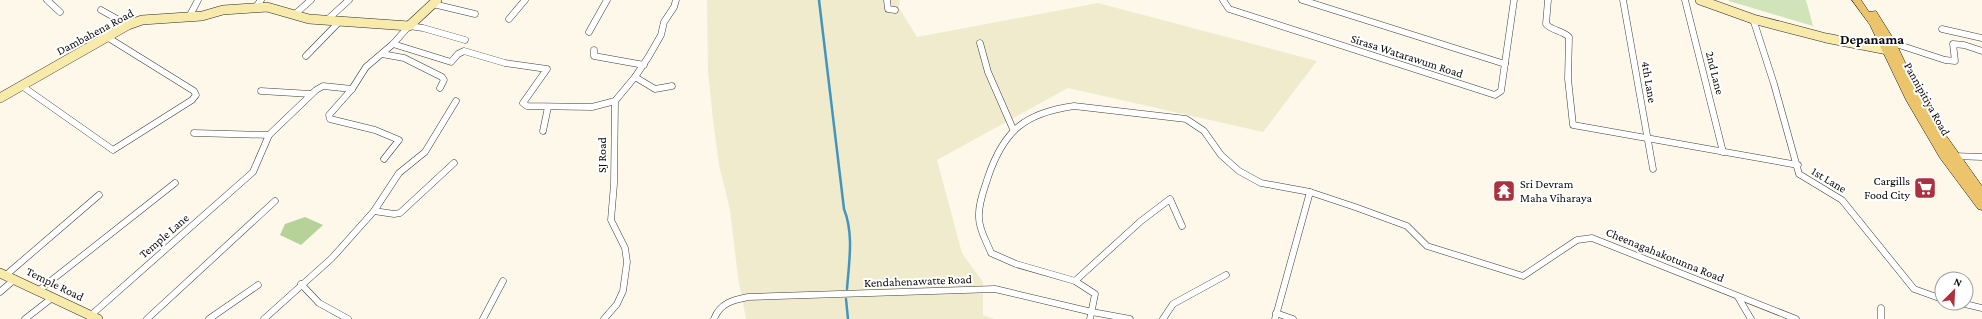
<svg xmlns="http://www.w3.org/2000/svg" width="1982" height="319" font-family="'Crimson Pro',serif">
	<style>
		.farmland { fill: #f0ebcd }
		.green { fill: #d1e3b8 }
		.forest { fill: #b6d299 }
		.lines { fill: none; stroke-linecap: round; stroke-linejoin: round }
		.stream { stroke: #4295bf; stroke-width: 2.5 }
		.street-casing { stroke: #3d3d3d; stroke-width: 7 }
		.secondary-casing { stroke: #2c2c2c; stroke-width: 10 }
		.primary-casing { stroke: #1b1b1b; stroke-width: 1 }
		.street { stroke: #fff; stroke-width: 6 }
		.secondary { stroke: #f7eaab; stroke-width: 9 }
		.primary { fill: #ebc46c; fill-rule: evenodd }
		.labels { text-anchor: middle; stroke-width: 4; stroke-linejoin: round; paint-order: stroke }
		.street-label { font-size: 12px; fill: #0a0a0a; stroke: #fff }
		.poi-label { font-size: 12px; fill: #0a0a0a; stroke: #fff; text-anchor: end }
		.quarter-label { font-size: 14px; font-weight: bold; fill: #0a0a0a; stroke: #fff }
	</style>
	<rect width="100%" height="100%" fill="#fdf8ea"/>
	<!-- farmland -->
	<polygon class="farmland" points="707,0 900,0 899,8 917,37 1098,3 1317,61 1263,132 1068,88 937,160 962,253 983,282 983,315 994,319 746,319 738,277 730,210 719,165 713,120 708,72"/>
	<!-- green -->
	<polygon class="green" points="1729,0 1806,0 1813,26 1729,1"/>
	<!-- forest -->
	<polygon class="forest" points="305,217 323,225 301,245 280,235 285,224"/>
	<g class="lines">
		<!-- stream -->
		<g class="stream">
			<path d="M819,0L844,209C854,234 849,262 847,289"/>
			<polyline points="846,299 848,319"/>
		</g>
		<!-- street casing -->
		<g class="street-casing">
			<g id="street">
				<polyline points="47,0 60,12"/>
				<polyline points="887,0 888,9 895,10"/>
				<polyline points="1223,0 1229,9 1495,95 1501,91 1514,0"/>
				<polyline points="1302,0 1505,64"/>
				<path d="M1548,0L1546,24C1552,31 1562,30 1569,37L1568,79L1573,125L1798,165"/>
				<polyline points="1623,0 1653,169"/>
				<polyline points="1685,0 1723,152"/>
				<polyline points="433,4 475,14"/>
				<polyline points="255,8 261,0"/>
				<polyline points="101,10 128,25"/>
				<polyline points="294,15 311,0"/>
				<polyline points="189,17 198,0"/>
				<polyline points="328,19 349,0"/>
				<polyline points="509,19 525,0"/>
				<polyline points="1753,19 1774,84 1799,174 1842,200 1914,289 1942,299"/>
				<polyline points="1942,29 1982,38"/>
				<polyline points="589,32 607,0"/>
				<polyline points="980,43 988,72 1013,129"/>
				<polyline points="1893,43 1945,60 1955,61 1953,44 1964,45 1982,51"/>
				<polyline points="393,44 451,62 458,54 464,51 505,63 547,69 523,103 527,106 592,107 615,101"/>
				<polyline points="594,50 594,56 644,65"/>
				<polyline points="382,54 404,58 442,77 444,80 440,88"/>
				<polyline points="306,56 341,20"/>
				<polyline points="635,77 655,89 672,86"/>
				<polyline points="22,86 113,150 192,100 196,95 194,91 107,37"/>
				<polyline points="261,91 311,94"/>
				<polyline points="543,131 548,107"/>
				<polyline points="194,133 269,135"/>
				<polyline points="1954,156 1982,157"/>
				<polyline points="384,159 399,140 375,130 330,119 329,115 352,89 366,67 393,44 409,26 423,28 465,40"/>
				<polyline points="374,211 399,173 425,152 456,101"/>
				<polyline points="6,275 99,195"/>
				<polyline points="1075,281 1141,221 1170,199 1182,226"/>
				<polyline points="301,284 319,303 348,319"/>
				<polyline points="38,291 175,183"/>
				<polyline points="0,292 15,279"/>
				<polyline points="1738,297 1751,319"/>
				<polyline points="1961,303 1982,308"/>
				<polyline points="1881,308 1881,319"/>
				<polyline points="1276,313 1293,319"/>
				<polyline points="90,316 253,172 269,135 316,90 323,86 352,89"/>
				<polyline points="25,319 52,298"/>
				<polyline points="147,319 275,201"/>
				<polyline points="209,319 258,285"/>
				<polyline points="264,319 332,258 374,211 394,214 400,213 454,163"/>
				<polyline points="483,319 503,281"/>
				<polyline points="604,319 617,304 623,291 627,262 625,248 611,220 614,184 615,101 635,77 649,56 661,35 664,22 674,7 676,0"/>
				<path d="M714,319C720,303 733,300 748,297L995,289L1092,312L1130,319"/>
				<path d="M1090,319L1095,294L1075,281L1016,264L991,253C987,242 979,230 979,218C978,204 984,190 988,177C1004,130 1025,113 1074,106L1186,119L1204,131L1221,155L1239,171L1261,183L1310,192L1355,207L1407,226L1427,246L1523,276L1577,240L1592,238L1796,319"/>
				<polyline points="1163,319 1173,304 1226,275"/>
				<polyline points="1275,319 1310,192"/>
			</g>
		</g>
		<!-- secondary casing -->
		<g class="secondary-casing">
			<g id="secondary">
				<polyline points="1700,0 1753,19 1826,38 1893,51"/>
				<polyline points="0,98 128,25 142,20 202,16 223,10 267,7 309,19 409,26 437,0"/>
				<polyline points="0,273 98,319"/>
			</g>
		</g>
		<!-- primary casing -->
		<g class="primary-casing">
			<polygon id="primary" points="1852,0 1861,0 1869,12 1876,11 1896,43 1916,86 1935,120 1982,186 1982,210 1978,209 1940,158 1906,100 1870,25"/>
		</g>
		<!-- street -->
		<use href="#street" class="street"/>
		<!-- secondary -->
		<use href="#secondary" class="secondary"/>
		<!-- primary -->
		<use href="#primary" class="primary"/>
	</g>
	<!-- icons -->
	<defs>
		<g id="supermarket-square" transform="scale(1.15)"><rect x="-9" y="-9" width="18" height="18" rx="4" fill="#ac313f" stroke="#fff"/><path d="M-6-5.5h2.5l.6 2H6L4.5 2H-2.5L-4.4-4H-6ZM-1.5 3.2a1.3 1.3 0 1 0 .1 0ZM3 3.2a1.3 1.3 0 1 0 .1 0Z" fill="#fff"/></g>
		<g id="temple-square" transform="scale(1.15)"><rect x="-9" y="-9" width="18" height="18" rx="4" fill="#ac313f" stroke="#fff"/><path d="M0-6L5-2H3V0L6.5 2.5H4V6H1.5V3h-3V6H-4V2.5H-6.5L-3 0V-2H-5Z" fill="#fff"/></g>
	</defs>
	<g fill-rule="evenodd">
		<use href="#supermarket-square" x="1925" y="188"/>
		<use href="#temple-square" x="1504" y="191"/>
	</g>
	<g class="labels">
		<!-- street labels -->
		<g class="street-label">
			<text transform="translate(95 32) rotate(-28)" y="4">Dambahena Road</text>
			<text transform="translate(1407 56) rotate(18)" y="4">Sirasa Watarawum Road</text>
			<text transform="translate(1715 73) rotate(76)" y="4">2nd Lane</text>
			<text transform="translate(1649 82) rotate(80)" y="4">4th Lane</text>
			<text transform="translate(1927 99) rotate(61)" y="4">Pannipitiya Road</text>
			<text transform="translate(602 155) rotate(-90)" y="4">SJ Road</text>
			<text transform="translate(1829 180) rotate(31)" y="4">1st Lane</text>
			<text transform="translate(164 236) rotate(-41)" y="4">Temple Lane</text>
			<text transform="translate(1665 255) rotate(22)" y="4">Cheenagahakotunna Road</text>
			<text transform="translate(918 281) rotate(-2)" y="4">Kendahenawatte Road</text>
			<text transform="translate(55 284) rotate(26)" y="4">Temple Road</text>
		</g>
		<!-- poi labels -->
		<g class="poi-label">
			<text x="1910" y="185">Cargills<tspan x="1910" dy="14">Food City</tspan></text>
			<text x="1520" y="188" text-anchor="start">Sri Devram<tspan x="1520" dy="14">Maha Viharaya</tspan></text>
		</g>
		<!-- quarter labels -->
		<g class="quarter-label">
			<text x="1872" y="44">Depanama</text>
		</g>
	</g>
	<!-- north arrow -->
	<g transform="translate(1954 291) rotate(24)"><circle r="19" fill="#ffffff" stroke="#9d9d9d"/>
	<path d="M0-3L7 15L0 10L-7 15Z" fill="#ac313f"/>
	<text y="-6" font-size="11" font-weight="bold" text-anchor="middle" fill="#0a0a0a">N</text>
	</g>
</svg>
